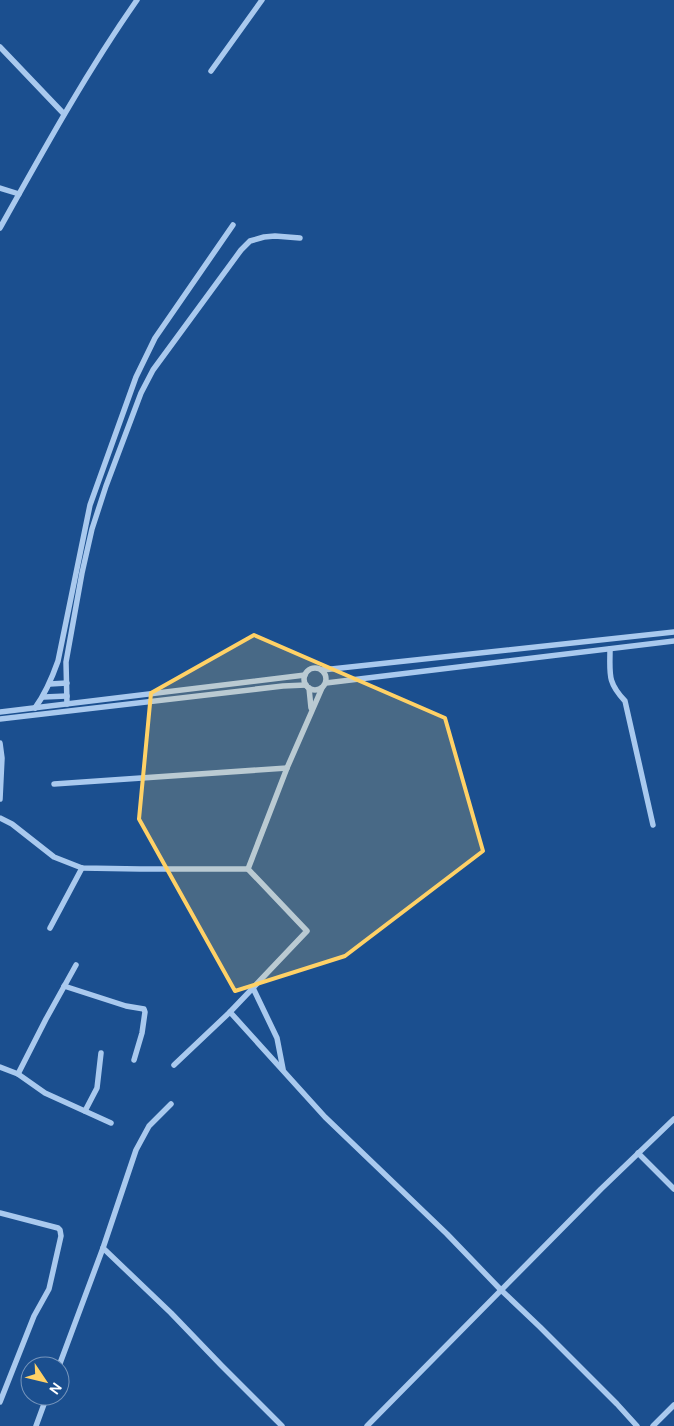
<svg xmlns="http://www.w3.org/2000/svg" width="674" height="1426" font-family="'DM Sans',sans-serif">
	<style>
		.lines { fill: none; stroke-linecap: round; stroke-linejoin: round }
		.minor { stroke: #a9c9ee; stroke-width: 5.5 }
		.marked { fill: #ffd166; fill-opacity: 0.2; stroke: #ffd166; stroke-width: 4; stroke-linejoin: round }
	</style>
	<rect width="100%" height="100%" fill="#1b4f8f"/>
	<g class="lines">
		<!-- minor -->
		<g class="minor">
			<polyline points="0,47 64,114"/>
			<polyline points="211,71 262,0"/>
			<polyline points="0,188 19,194"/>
			<path d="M0,228C43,151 86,73 137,0"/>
			<path d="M610,649C610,674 607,682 625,701L653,825"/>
			<circle cx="315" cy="679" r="11"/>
			<polyline points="322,670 674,632"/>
			<polyline points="326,683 674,641"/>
			<polyline points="50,684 67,683"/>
			<polyline points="309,688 311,708"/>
			<polyline points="322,688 287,768 248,869 307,931 230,1012 325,1117 447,1234 501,1290 540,1327 617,1404 637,1426"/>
			<polyline points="44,697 67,696"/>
			<polyline points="67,704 66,662 82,573 92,529 106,486 141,393 153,370 241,250 250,241 264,237 275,236 300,238"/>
			<path d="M35,708C46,693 52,678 58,661L90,505L136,377L155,338L233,225"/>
			<polyline points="0,712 305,675"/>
			<polyline points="0,719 283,686 306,685"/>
			<polyline points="0,743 2,758 0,799"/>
			<polyline points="54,784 287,768"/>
			<polyline points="0,818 12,824 54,857 82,868 140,869 248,869"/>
			<polyline points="50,928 82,868"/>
			<polyline points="64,986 126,1006 144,1009 145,1012 142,1033 134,1060"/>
			<polyline points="253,988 277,1038 283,1069"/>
			<polyline points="174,1065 230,1012"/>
			<polyline points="0,1067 18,1074 45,1093 111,1123"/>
			<polyline points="18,1074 46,1019 76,965"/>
			<polyline points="85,1111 97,1088 101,1053"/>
			<polyline points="638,1153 674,1189"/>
			<polyline points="0,1213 58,1228 60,1230 61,1236 49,1289 34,1316 0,1402"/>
			<polyline points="103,1248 171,1313 221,1365 282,1426"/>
			<polyline points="59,1366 103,1248 136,1150 149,1126 171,1104"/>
			<polyline points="36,1426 47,1396"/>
			<polyline points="367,1426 601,1189 674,1119"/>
			<polyline points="653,1426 674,1405"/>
		</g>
	</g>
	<!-- marked area -->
	<path class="marked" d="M254,635L445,718L483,851L345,956L235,991L139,819L151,693Z"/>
	<!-- north arrow -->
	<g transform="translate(45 1381) rotate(125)"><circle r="24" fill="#1b4f8f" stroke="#7695bc"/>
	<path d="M0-4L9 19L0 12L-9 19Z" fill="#ffd166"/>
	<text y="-8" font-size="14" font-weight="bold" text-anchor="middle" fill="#ffffff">N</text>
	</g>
</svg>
